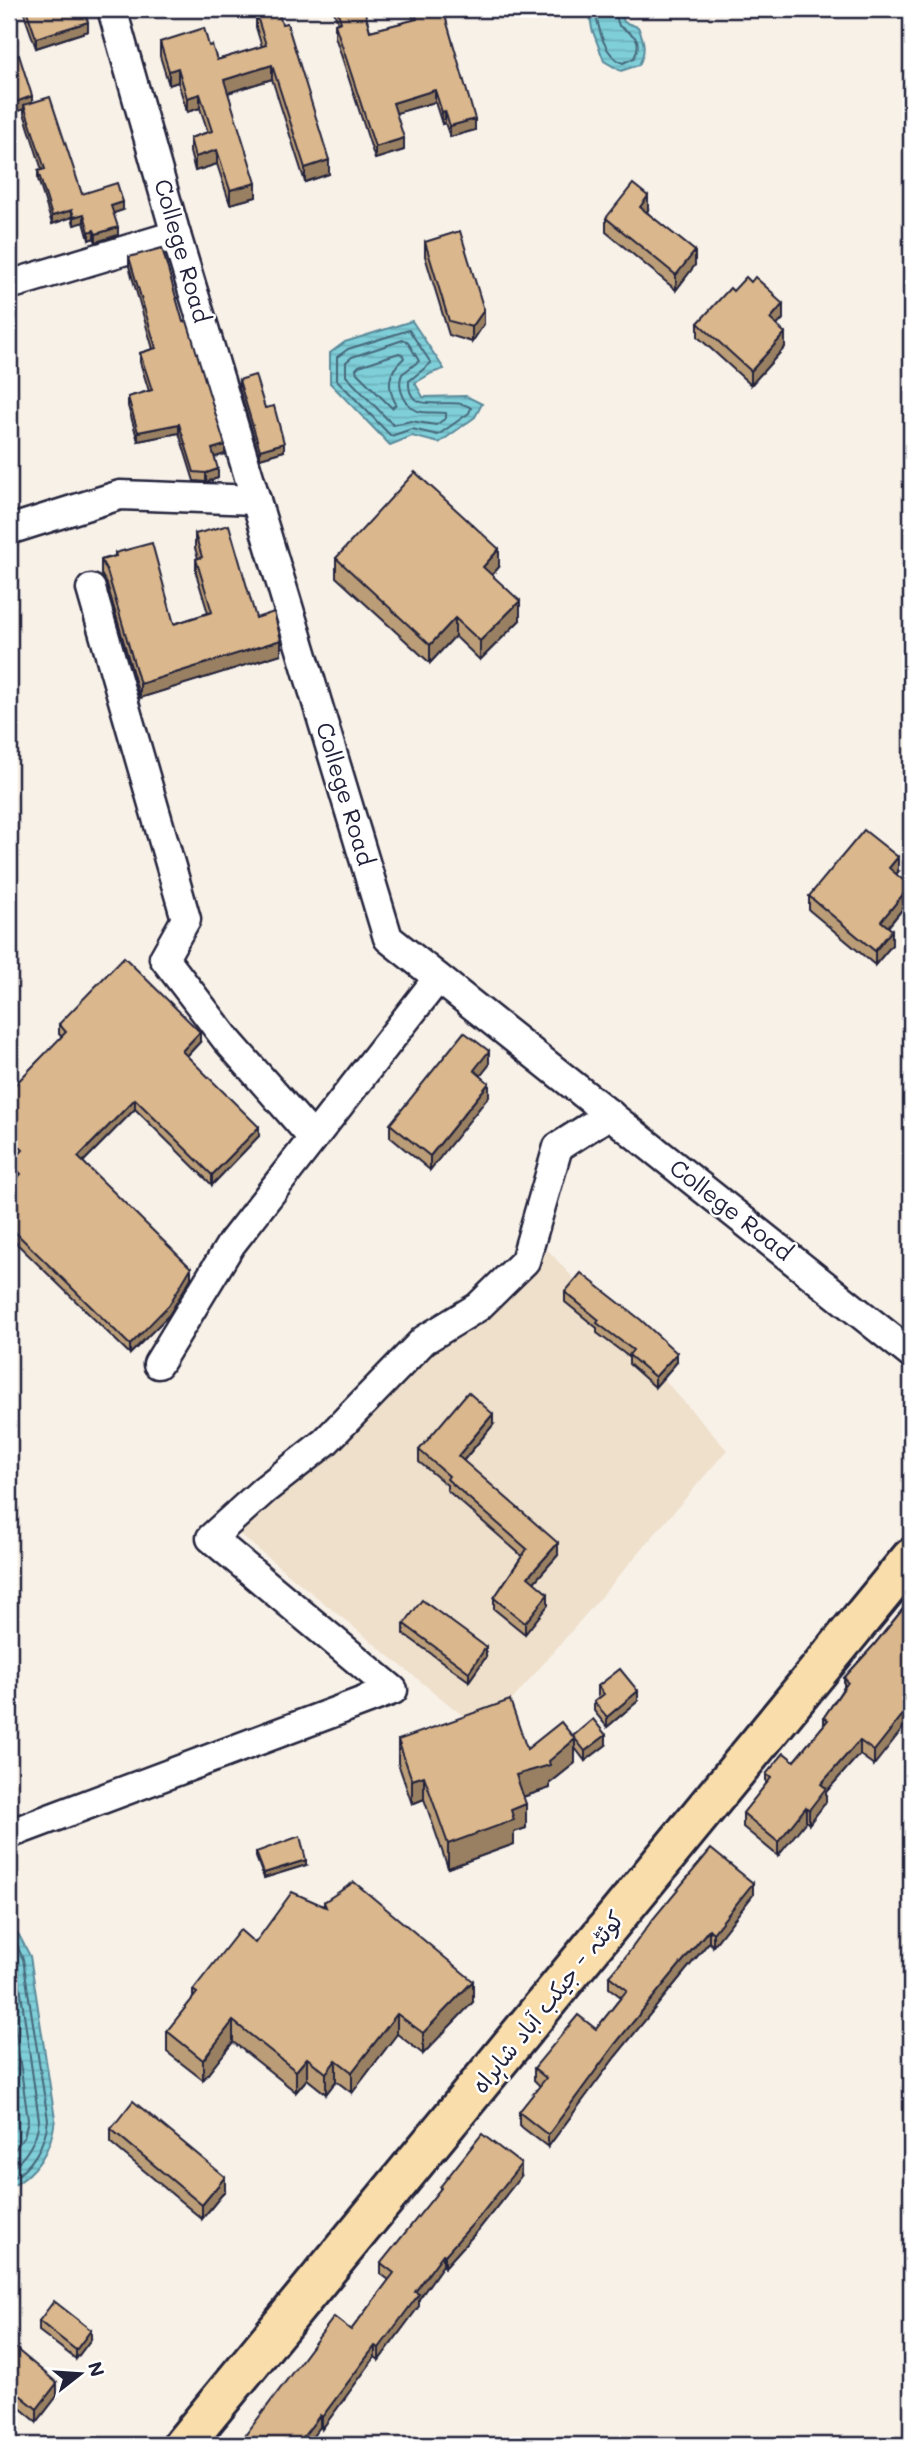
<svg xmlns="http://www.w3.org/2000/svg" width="920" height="2454" font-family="Mali,'Playpen Sans Arabic',sans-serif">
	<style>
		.built { fill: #efe0cc }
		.water { fill: url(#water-rules); stroke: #5a8a9a; stroke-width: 2 }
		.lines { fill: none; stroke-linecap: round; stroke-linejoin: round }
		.shore { stroke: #47677a; stroke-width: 2 }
		.minor-casing { stroke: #22223b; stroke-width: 33 }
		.highway-casing { stroke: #22223b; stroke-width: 44 }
		.minor { stroke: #fff; stroke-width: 28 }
		.highway { stroke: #f9deab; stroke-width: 38 }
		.wall { fill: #bb9d78; stroke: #22223b; stroke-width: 2 }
		.shaded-wall { fill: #998062; stroke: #22223b; stroke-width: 2 }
		.building { fill: #dab78c; stroke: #22223b; stroke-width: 2 }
		.labels { text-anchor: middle; stroke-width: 5; stroke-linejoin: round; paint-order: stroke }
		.street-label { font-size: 23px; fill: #22223b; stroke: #fff }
	</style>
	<defs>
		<pattern id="water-rules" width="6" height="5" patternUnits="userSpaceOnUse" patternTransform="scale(1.75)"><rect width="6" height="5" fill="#7fcfd9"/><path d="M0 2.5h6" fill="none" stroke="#6db1bb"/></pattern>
	</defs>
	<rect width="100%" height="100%" fill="#f8f1e8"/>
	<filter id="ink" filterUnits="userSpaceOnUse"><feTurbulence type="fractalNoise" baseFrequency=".0143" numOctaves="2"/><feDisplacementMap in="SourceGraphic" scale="14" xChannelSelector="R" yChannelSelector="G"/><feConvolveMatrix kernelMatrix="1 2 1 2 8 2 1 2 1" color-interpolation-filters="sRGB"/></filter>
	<g filter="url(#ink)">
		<!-- built -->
		<polygon class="built" points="548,1250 727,1450 484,1733 228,1525"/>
		<!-- water -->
		<g class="water">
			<path d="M589,9H620L624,22L638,27C645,42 646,51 639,65L621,71L604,61L592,29Z"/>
			<polygon points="412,321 444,369 432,373 415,383 423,397 466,396 482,404 475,417 439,443 412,436 390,445 330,383 330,353 345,342"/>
			<path d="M9,1925L19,1935L30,1956L55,2119C52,2149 36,2175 9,2188Z"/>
		</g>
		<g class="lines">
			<!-- shore -->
			<g class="shore">
				<path d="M595,9C599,29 603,55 623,63L634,58C644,38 633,35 619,26L614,9"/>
				<path d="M409,330L431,363L409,381C407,419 453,394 471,408L469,413L438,435L412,429L391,436L337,380V357L348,349Z"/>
				<path d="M403,340L407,341L419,361L402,374C396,388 406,410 422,412C430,413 438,412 446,413V418L436,425L411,421L393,425L346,376V362L352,357Z"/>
				<path d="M399,353L402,354L404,358C388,372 386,386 396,404L392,408L357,373L356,369L359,366Z"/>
				<path d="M9,1934L14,1939L23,1959L48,2120C45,2144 32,2169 9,2180"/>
				<path d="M9,1949L15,1961L20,1986L39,2120C37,2140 26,2158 9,2170"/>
				<polyline points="9,1983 28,2120 24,2137 9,2157"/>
			</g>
			<!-- minor casing -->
			<g class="minor-casing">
				<g id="minor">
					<polyline points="112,9 176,235 388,938 911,1354"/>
					<polyline points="9,285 176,235"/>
					<polyline points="9,530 120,495 256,500"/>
					<polyline points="91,589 186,919 164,958 226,1039 313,1138"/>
					<polyline points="158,1364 231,1244 438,978"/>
					<polyline points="9,1834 393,1690 211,1538 264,1490 325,1442 424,1340 478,1307 525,1261 558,1147 610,1114"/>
				</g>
			</g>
			<!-- highway casing -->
			<g class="highway-casing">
				<polyline id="highway" points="183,2445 911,1558"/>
			</g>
			<!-- minor -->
			<use href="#minor" class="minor"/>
			<!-- highway -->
			<use href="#highway" class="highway"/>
		</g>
		<!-- wall -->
		<g class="wall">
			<polygon points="25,9 84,9 88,31 36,48 25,17"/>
			<polygon points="333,9 364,9 370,31 414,20 410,9 443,9 475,130 450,137 445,123 442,124 435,102 396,113 404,150 375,159 335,36 335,24 338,23"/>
			<polygon points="256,13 329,174 305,182 272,79 228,93 256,197 230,204 217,164 195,171 190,152 190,138 208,132 200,108 187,112 178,82 169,85 160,56 160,42 209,46 217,60 262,47 256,27"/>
			<polygon points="9,58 82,194 123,210 113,213 118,235 96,242 94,238 89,240 84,222 74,225 72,217 52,224 38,179 38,171 42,170 24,113 24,109 13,113 9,99"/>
			<polygon points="648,210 647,212 695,265 676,290 606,232 606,218"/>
			<polygon points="425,242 484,324 472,342 449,335 425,256"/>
			<polygon points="129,257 183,322 225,454 215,457 218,478 206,482 194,481 179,433 138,441 128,406 128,397 149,391 140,362 140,353 153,349 129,266"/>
			<polygon points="751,282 775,297 783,319 777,325 785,347 751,385 698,337 698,323 733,291"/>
			<polygon points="239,380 265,408 284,451 260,458 239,388"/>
			<polygon points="195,534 281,654 140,698 107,584 101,574 101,560 115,556 115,553 174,624 208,613 196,573 196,559 198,558 195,548"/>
			<polygon points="336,558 499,567 492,575 520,620 480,660 455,636 430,663 336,577"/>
			<polygon points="898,872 896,874 910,900 888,927 892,945 875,965 809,910 809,896"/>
			<polygon points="59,1024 200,1042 187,1056 259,1136 212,1185 135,1109 83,1162 191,1278 169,1315 130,1354 9,1236 9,1187 16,1179 11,1173 11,1163 18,1155 9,1146 9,1091 62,1037 59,1034"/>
			<polygon points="489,1065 480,1076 489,1096 430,1170 390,1137 390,1124"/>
			<polygon points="911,1084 911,1107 907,1103 907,1089"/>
			<polygon points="565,1292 677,1362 655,1387 629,1364 629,1357 597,1333 597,1328 565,1302"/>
			<polygon points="493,1425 463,1461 558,1555 534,1582 548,1605 525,1634 494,1609 494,1598 522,1556 447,1490 447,1485 419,1462 419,1450"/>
			<polygon points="911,1599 874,1765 860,1755 856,1758 826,1792 826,1802 809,1824 806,1821 778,1856 743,1827 743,1813 766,1784 766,1774 794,1761 824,1725 824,1717 844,1687 844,1678 874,1645"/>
			<polygon points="404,1624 486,1657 469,1681 404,1634"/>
			<polygon points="598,1686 638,1701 607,1727 594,1711 594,1702 599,1698 598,1696"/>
			<polygon points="573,1737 606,1745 585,1761 575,1748 575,1763 550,1783 550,1788 523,1797 526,1828 514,1832 514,1844 448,1868 424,1799 412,1804 398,1763 398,1740 527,1749"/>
			<polygon points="256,1852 306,1865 264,1878 256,1857"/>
			<polygon points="753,1895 713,1946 709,1942 615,2057 548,2147 519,2125 519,2112 540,2086 534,2080 534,2068 596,2029 621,1997 609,1988 609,1976"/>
			<polygon points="324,1902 473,2002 423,2054 397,2034 352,2093 336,2081 326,2094 307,2079 296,2092 233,2042 203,2080 167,2052 167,2031 193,1998 193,1990 255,1943 324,1907"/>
			<polygon points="111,2129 225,2191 202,2219 111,2143"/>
			<polygon points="521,2176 479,2229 445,2267 443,2265 419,2299 419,2306 379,2360 375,2357 322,2429 320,2427 306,2445 351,2330 389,2280 381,2274 381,2263 440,2190 440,2187"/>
			<polygon points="39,2321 91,2339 76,2359 39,2331"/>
			<polygon points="9,2343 57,2396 37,2422 9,2399"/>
		</g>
		<!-- shaded-wall -->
		<g class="shaded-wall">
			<polygon points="88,22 88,31 36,48 36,38"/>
			<polygon points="272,65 272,79 224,94 224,80"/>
			<polygon points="178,68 178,82 169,85 169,71"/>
			<polygon points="435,90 435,102 393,114 393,103"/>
			<polygon points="200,94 200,108 187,112 187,98"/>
			<polygon points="32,96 32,106 24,105 24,109 13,113 13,103"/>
			<polygon points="445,111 445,123 442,124 442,112"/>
			<polygon points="475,119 475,130 450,137 450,126"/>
			<polygon points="404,138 404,150 375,159 375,147"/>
			<polygon points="217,150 217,164 195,171 195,157"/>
			<polygon points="329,160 329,174 305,182 305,168"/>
			<polygon points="256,183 256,197 230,204 230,190"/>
			<polygon points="648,196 648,210 640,221 640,207"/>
			<polygon points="123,202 123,210 111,214 111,206"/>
			<polygon points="72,210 72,217 52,224 52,216"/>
			<polygon points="84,214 84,222 74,225 74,217"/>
			<polygon points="118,227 118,235 96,242 96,234"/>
			<polygon points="94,230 94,238 89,240 89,232"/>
			<polygon points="695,251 695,265 676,290 676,275"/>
			<polygon points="783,304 783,319 770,333 770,319"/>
			<polygon points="484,310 484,324 472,342 472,327"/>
			<polygon points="785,333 785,347 751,385 751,371"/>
			<polygon points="179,424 179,433 138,441 138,432"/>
			<polygon points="284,443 284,451 260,458 260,450"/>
			<polygon points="225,445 225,454 212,458 212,449"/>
			<polygon points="218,469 218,478 206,482 206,473"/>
			<polygon points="499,549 499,567 483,585 483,567"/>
			<polygon points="520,601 520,620 480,660 480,641"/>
			<polygon points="455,618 455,636 430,663 430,645"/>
			<polygon points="281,640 281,654 140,698 140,684"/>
			<polygon points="898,857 898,872 889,883 889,868"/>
			<polygon points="910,886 910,900 881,935 881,921"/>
			<polygon points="892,930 892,945 875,965 875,951"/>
			<polygon points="200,1032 200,1042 182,1061 182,1051"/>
			<polygon points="489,1051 489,1065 474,1084 474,1070"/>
			<polygon points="489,1083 489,1096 430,1170 430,1156"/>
			<polygon points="135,1099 135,1109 78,1167 78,1157"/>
			<polygon points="259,1127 259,1136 212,1185 212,1175"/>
			<polygon points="191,1268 191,1278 169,1315 130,1354 130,1345"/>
			<polygon points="677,1353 677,1362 655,1387 655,1377"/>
			<polygon points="493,1414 493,1425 458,1467 458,1456"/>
			<polygon points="558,1543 558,1555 528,1589 528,1577"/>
			<polygon points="548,1594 548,1605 525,1634 525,1623"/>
			<polygon points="486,1647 486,1657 469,1681 469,1672"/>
			<polygon points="638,1691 638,1701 607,1727 607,1717"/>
			<polygon points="911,1704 911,1718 874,1765 874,1751"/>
			<polygon points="606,1735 606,1745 585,1761 585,1751"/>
			<polygon points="575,1739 575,1763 550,1783 550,1788 516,1799 516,1775 549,1761"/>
			<polygon points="860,1741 860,1755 856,1758 826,1792 826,1802 809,1824 809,1810 821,1784 856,1744"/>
			<polygon points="424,1776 424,1799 412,1804 412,1780"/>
			<polygon points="526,1804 526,1828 514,1832 514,1844 448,1868 448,1844 511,1810"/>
			<polygon points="806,1807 806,1821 778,1856 778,1842"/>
			<polygon points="306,1860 306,1865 264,1878 264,1873"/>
			<polygon points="753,1883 753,1895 713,1946 713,1933"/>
			<polygon points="709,1929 709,1942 615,2057 548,2147 548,2135 615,2044"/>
			<polygon points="473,1981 473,2002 423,2054 423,2033"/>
			<polygon points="397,2014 397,2034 352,2093 352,2072"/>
			<polygon points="233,2021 233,2042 203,2080 203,2060"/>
			<polygon points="307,2058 307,2079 296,2092 296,2071"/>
			<polygon points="336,2060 336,2081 326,2094 326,2073"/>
			<polygon points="521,2164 521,2176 479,2229 445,2267 445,2255"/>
			<polygon points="225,2177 225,2191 202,2219 202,2205"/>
			<polygon points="443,2254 443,2265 419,2299 419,2306 379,2360 379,2348 415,2292"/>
			<polygon points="10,2327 10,2340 9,2341 9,2328"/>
			<polygon points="91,2330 91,2339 76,2359 76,2350"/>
			<polygon points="375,2346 375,2357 322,2429 322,2417"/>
			<polygon points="57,2383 57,2396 37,2422 37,2409"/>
			<polygon points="320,2415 320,2427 306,2445 297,2445"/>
		</g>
		<!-- building -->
		<g class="building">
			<polygon points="26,9 84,9 88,22 36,38"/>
			<polygon points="268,9 277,9 282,24 287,23 329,160 305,168 272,65 224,80 256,183 230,190 217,150 195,157 190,138 212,131 200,94 187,98 178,68 169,71 160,42 204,28 209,46 212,45 217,60 266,45 256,13"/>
			<polygon points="337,9 364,9 370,31 417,19 414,9 443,9 475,119 450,126 445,111 442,112 435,90 393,103 404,138 375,147 335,24 341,22"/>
			<polygon points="19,55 32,96 13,103 9,89 9,58"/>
			<polygon points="50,97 82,194 117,183 123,202 111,206 118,227 96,234 94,230 89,232 84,214 74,217 72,210 52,216 38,171 45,169 24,105"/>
			<polygon points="633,184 648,196 640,207 695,251 676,275 606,218"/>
			<polygon points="460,231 484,310 472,327 449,321 425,242"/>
			<polygon points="162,248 183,322 187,321 225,445 212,449 218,469 206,473 194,472 179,424 138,432 128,397 152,390 140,353 156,348 129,257"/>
			<polygon points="746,277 751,282 755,277 775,295 774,296 783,304 770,319 785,333 751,371 698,323 730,288 733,291"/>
			<polygon points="255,375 265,408 274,406 284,443 260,450 239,380"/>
			<polygon points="415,472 499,549 483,567 520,601 480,641 455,618 430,645 336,558"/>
			<polygon points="229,525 256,618 274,612 281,640 140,684 107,571 101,560 116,556 115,553 152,543 174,624 212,612 196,559 202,557 195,534"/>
			<polygon points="864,830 898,857 889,868 910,886 881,921 892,930 875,951 809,896"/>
			<polygon points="124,957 200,1032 182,1051 259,1127 212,1175 135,1099 78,1157 191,1268 169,1305 130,1345 9,1226 9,1187 21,1174 11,1163 23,1150 9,1136 9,1091 66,1032 59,1024"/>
			<polygon points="464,1032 489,1051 474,1070 489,1083 430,1156 390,1124"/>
			<polygon points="911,1084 911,1092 907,1089"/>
			<polygon points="581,1273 641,1320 677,1353 655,1377 629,1355 633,1350 597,1323 599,1320 565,1292"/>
			<polygon points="468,1392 493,1414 458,1456 558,1543 528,1577 548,1594 525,1623 494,1598 527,1549 447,1479 449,1476 419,1450"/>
			<polygon points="911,1599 911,1704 874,1751 860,1741 856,1744 821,1784 826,1788 809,1810 806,1807 778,1842 743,1813 771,1778 766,1774 784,1753 794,1761 828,1720 824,1717 848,1682 844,1678 874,1645"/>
			<polygon points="422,1600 486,1647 469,1672 404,1624"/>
			<polygon points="620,1669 638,1691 607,1717 594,1702 604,1694 598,1686"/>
			<polygon points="510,1700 527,1749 561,1722 575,1739 549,1761 550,1765 516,1775 526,1804 511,1810 514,1820 448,1844 424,1776 412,1780 398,1740"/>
			<polygon points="593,1719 606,1735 585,1751 573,1736"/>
			<polygon points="300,1836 306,1860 264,1873 256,1852"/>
			<polygon points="711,1849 753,1883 713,1933 709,1929 615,2044 548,2135 519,2112 546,2078 534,2068 578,2015 596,2029 627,1990 609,1976 623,1960 653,1919"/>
			<polygon points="354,1882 473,1981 423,2033 397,2014 352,2072 336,2060 326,2073 307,2058 296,2071 233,2021 203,2060 167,2031 197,1993 193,1990 240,1930 255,1943 292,1892 326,1907 324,1902"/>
			<polygon points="133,2101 225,2177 202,2205 111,2129"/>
			<polygon points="482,2134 521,2164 479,2217 445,2255 443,2254 415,2292 419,2294 379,2348 375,2346 322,2417 320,2415 297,2445 238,2445 334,2317 351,2330 394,2273 381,2263 441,2188 440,2187"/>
			<polygon points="54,2301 91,2330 76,2350 39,2321"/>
			<polygon points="9,2343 57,2383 37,2409 9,2386"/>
		</g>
	</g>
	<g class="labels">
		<!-- street labels -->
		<g class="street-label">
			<text transform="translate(182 251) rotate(74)" y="8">College Road</text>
			<text transform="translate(345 794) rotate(73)" y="8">College Road</text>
			<text transform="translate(731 1210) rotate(38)" y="8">College Road</text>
			<text transform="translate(548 2002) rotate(-51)" y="8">کوئٹہ - جیکب آباد شاہراہ</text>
		</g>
	</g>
	<!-- margin -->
	<rect width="920" height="2454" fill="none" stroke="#fff" stroke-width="35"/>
	<rect x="18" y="18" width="885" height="2419" fill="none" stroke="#22223b" stroke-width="2.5" filter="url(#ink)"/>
	<!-- north arrow -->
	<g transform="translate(80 2374) rotate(73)" stroke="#ffffff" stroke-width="5" paint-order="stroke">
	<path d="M0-5L12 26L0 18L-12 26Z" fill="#22223b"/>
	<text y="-10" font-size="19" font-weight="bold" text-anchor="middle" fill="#22223b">N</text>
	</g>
</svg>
